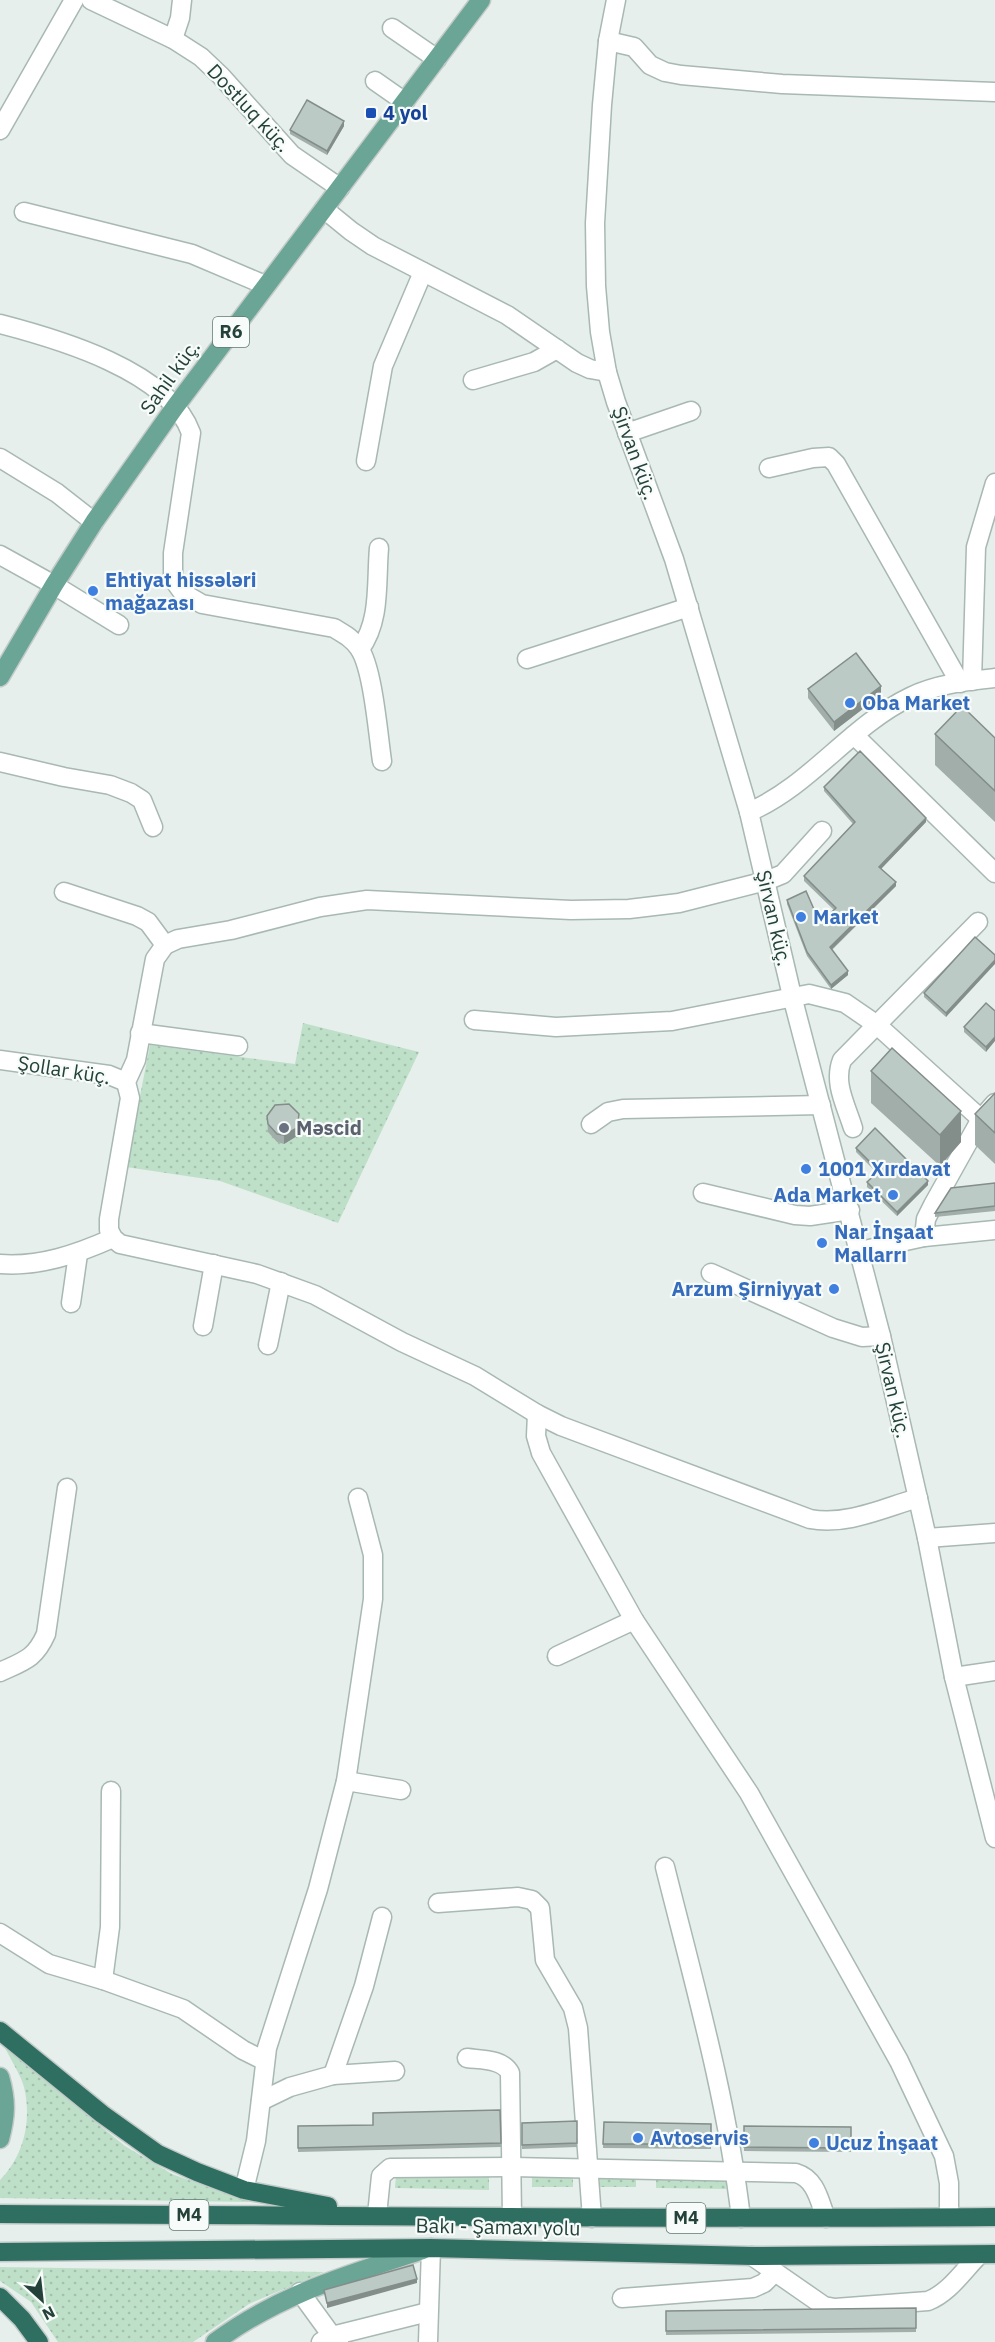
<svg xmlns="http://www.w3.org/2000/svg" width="995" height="2342" font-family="'IBM Plex Sans',sans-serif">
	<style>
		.grass { fill: url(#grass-dots) }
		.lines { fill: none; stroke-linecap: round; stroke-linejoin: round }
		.minor-casing { stroke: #a8b8b2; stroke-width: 21 }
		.major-casing { stroke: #c2cac8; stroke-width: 21 }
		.highway-casing { stroke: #c2cac8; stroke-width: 21 }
		.minor { stroke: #fff; stroke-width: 18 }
		.major { stroke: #6aa596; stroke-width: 18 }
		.highway { stroke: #2f6f62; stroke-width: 18 }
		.wall { fill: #a1aea9 }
		.shaded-wall { fill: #838d89 }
		.building { fill: #bbcac4; stroke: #838d89; stroke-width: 1.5 }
		.transit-dot { fill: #1a4fb4; stroke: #f7fbf9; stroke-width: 2 }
		.shop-dot { fill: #3f7fe0; stroke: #f7fbf9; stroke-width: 2 }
		.worship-dot { fill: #6b7280; stroke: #f7fbf9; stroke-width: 2 }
		.labels { text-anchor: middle; stroke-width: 4.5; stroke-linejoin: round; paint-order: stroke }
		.shield { fill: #f7fbf9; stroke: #637a73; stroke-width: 1.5 }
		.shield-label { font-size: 18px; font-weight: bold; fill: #24423a }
		.street-label { font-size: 20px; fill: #24423a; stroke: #f7fbf9 }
		.transit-label { font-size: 20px; font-weight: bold; fill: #164399; stroke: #f7fbf9; text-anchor: start }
		.shop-label { font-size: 20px; font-weight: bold; fill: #366cbe; stroke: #f7fbf9; text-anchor: start }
		.worship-label { font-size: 20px; font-weight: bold; fill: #5b616d; stroke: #f7fbf9; text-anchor: start }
	</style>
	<defs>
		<pattern id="grass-dots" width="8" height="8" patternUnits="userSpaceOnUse" patternTransform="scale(1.5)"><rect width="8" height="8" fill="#bfe0c8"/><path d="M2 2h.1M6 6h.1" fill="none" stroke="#a4c1ad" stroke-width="1.8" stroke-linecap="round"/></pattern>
	</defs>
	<rect width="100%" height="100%" fill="#e6efeb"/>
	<!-- grass -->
	<g class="grass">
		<polygon points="303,1023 419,1052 338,1223 220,1181 126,1167 150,1045 295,1064"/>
		<path d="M5,2048L125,2146L172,2174L250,2202L0,2198V2180C24,2155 32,2121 24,2087C20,2074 11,2060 5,2048Z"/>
		<polygon points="396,2175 489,2177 489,2190 395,2188"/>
		<rect x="532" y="2177" width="41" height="10"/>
		<rect x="600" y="2178" width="36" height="9"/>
		<polygon points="656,2180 726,2181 726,2189 656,2188"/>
		<polygon points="0,2267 324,2272 249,2304 193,2342 58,2342 31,2302 0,2281"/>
	</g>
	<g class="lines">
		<!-- minor casing -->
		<g class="minor-casing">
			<g id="minor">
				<polyline points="91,0 173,39 201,57 221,76 292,155 340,188"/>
				<polyline points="616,0 608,41 602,105 595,223 596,286 600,332 607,372 616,402 674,559 749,812 792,996 881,1336 927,1538 954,1677 995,1838"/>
				<polyline points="392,28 437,59"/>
				<polyline points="173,39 180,18 182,0"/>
				<polyline points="608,41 634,47 650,65 665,72 681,75 782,84 995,92"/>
				<polyline points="375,81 405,102"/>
				<polyline points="0,130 74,0"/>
				<polyline points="324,209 351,231 373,246 507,315 577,363 590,369 607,372"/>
				<polyline points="24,212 192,254 265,285"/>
				<path d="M0,324C58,339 169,371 191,433L173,553V579L183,593L202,604L334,628C344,634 352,638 359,648C373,668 378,734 382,761"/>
				<polyline points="473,380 534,362 557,349"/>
				<polyline points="627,433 691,411"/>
				<polyline points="0,458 57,493 94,522"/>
				<polyline points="366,461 383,366 423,272"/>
				<polyline points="769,468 813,458 829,457 836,464 960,683"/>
				<polyline points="0,555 54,585 119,625"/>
				<path d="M360,649C381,621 376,582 379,548"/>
				<polyline points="527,659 689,607"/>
				<polyline points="972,681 976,547 995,483"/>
				<polyline points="854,735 995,873"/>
				<polyline points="0,762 64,777 110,785 131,793 142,800 153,827"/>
				<path d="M749,812C810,786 850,726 910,697C936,684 966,681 995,678"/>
				<path d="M822,831L783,874L766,881L679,903L629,909L571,910L367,900L320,907L231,930L178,939L165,945L155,959L136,1060L126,1082L130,1098L109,1219V1230L113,1238L120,1244L257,1274L315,1295L402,1342L475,1376L537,1414L561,1426L810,1519C846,1526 883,1508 918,1498"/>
				<polyline points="64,892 137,916 148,922 165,945"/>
				<polyline points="474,1020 556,1027 672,1021 809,994 845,1003 877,1025 981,1119"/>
				<polyline points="140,1033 238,1046"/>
				<polyline points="0,1060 109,1075 126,1082"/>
				<polyline points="591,1124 608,1112 623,1109 821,1105"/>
				<path d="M853,1128C846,1105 833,1083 842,1060L978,922"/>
				<polyline points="703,1193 795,1215 810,1216 850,1210"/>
				<polyline points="924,1237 926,1219 933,1205 981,1119 995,1103"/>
				<polyline points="860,1251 924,1237 995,1230"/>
				<path d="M0,1264C40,1267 77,1254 113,1238"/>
				<polyline points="711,1273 833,1328 862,1337 881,1336"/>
				<polyline points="71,1303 78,1254"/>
				<polyline points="203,1326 214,1264"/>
				<polyline points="268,1345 281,1282"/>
				<polyline points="537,1414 536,1436 541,1453 634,1620 749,1793 899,2061 944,2156 949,2183 949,2217"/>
				<polyline points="927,1538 995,1533"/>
				<polyline points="557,1656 634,1620"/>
				<path d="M0,1672C24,1661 35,1659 46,1634L67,1488"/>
				<polyline points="954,1677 995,1671"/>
				<polyline points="346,1781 401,1790"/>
				<path d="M665,1867C694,1983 727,2099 741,2218"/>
				<polyline points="438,1903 518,1897 532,1900 540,1908 545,1960 573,2008 578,2028 592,2218"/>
				<polyline points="0,1933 49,1964 103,1980 183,2009 243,2050 265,2061"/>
				<polyline points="103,1980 110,1927 111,1791"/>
				<path d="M467,2058C482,2060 503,2059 510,2073L512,2217"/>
				<polyline points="333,2075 364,1986 382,1917"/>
				<polyline points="261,2101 290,2087 333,2075 395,2071"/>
				<polyline points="244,2190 256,2141 267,2048 318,1889 346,1781 373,1599 373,1555 358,1498"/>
				<path d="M377,2215L381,2176L390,2168L512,2167L796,2173C816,2179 819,2200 826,2218"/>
				<path d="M752,2256L824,2306L835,2308L928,2301C949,2293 963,2271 979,2255"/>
				<polyline points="300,2292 332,2336 339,2342"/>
				<polyline points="622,2298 753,2288 764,2283 775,2272"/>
				<polyline points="321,2342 332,2336 428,2312"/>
				<polyline points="428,2342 431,2248"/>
			</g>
		</g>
		<!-- major casing -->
		<g class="major-casing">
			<g id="major">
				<polyline points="0,677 54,585 94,522 175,407 481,0"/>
				<path d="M0,2077C7,2101 6,2116 0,2139"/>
				<path d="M215,2342C280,2294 347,2275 423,2250"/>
			</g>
		</g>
		<!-- highway casing -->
		<g class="highway-casing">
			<g id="highway">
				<polyline points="0,2031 102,2114 158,2154 197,2172 244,2190 328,2206"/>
				<path d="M0,2214C332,2215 663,2220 995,2217"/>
				<polyline points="0,2252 431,2248 752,2256 995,2254"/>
				<polyline points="0,2297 22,2319 39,2342"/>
			</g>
		</g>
		<!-- minor -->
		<use href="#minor" class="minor"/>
		<!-- major -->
		<use href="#major" class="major"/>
		<!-- highway -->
		<use href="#highway" class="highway"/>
	</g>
	<!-- wall -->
	<g class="wall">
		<polygon points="344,126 327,155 290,134 290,130"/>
		<polygon points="808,689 881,695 834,731 808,698"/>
		<polygon points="935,734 995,738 995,822 935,765"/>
		<polygon points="824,787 926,822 881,869 896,886 832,950 848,975 831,989 807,956 787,904 787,900 820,923 834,910 804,881 804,876 853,824 824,791"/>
		<polygon points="975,937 946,1017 924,997 924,993"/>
		<polygon points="995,1011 986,1052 964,1032 964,1027"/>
		<polygon points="871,1071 961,1142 940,1166 871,1103"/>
		<polygon points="995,1093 995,1164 975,1145 975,1114"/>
		<polygon points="267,1116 299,1122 297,1136 284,1144 277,1142 268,1132"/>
		<polygon points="856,1148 928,1185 897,1216 867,1187 867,1182 877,1173 856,1152"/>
		<polygon points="995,1183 995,1211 935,1217 935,1213"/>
		<polygon points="500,2110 501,2147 298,2152 298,2126 373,2125"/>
		<polygon points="577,2121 577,2147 522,2149 522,2123"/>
		<polygon points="604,2122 711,2124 711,2149 603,2148"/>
		<polygon points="744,2126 851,2127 851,2152 744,2151"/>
		<polygon points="916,2308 916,2332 666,2335 666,2311"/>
	</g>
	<!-- shaded-wall -->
	<g class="shaded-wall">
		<polygon points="344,121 344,126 327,155 327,151"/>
		<polygon points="881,686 881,695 834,731 834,722"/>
		<polygon points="926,818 926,822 879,871 879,867"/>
		<polygon points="896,882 896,886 830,951 830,947"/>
		<polygon points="995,960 995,964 946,1017 946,1013"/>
		<polygon points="848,971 848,975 831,989 831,985"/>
		<polygon points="995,1037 995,1041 986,1052 986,1047"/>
		<polygon points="961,1111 961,1142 940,1166 940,1135"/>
		<polygon points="299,1114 299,1122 297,1136 284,1144 284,1135"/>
		<polygon points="928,1181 928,1185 897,1216 897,1212"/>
		<polygon points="417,2279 417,2283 327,2308 327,2303"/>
	</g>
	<!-- building -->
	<g class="building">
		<polygon points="307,100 344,121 327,151 290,130"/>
		<polygon points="856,653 881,686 834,722 808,689"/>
		<polygon points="962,706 995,738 995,791 935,734"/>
		<polygon points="860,751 926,818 879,867 896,882 830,947 848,971 831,985 807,952 787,900 806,891 820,923 836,908 804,876 855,822 824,787"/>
		<polygon points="975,937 995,955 995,960 946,1013 924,993"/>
		<polygon points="986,1003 995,1011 995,1037 986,1047 964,1027"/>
		<polygon points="892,1048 961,1111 940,1135 871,1071"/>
		<polygon points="995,1093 995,1133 975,1114"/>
		<polygon points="289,1104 299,1114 297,1128 284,1135 277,1134 268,1124 267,1116 275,1105"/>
		<polygon points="875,1128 928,1181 897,1212 867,1182 879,1171 856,1148"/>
		<polygon points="995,1183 995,1206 935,1213 951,1188"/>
		<polygon points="500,2110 501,2143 298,2148 298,2126 373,2125 373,2113"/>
		<polygon points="577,2121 577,2143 522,2145 522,2123"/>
		<polygon points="604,2122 711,2124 711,2144 603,2144"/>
		<polygon points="744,2126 851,2127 851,2148 744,2147"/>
		<polygon points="413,2265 417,2279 327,2303 324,2290"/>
		<polygon points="916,2308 916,2328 666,2331 666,2311"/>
	</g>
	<!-- markers -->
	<rect class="transit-dot" x="365" y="107" width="12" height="12" rx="3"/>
	<g class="shop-dot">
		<circle cx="93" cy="591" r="6"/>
		<circle cx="850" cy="703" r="6"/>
		<circle cx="801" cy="917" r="6"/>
		<circle cx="806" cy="1169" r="6"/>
		<circle cx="893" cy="1195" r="6"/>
		<circle cx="822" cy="1243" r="6"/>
		<circle cx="834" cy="1289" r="6"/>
		<circle cx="638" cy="2138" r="6"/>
		<circle cx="814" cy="2143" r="6"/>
	</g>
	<circle class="worship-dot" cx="284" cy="1128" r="6"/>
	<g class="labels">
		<!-- shield labels -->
		<g class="shield">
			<rect x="213" y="317" width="36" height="30" rx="4.5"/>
			<rect x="169.5" y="2200" width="39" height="30" rx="4.5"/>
			<rect x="666.5" y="2203" width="39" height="30" rx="4.5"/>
		</g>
		<g class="shield-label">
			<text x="231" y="338">R6</text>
			<text x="189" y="2221">M4</text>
			<text x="686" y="2224">M4</text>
		</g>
		<!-- street labels -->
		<g class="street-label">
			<text transform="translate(249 108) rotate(47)" y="7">Dostluq küç.</text>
			<text transform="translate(170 377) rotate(-54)" y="7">Sahil küç.</text>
			<text transform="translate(635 453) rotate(70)" y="7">Şirvan küç.</text>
			<text transform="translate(774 918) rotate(77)" y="7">Şirvan küç.</text>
			<text transform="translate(64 1070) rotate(9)" y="7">Şollar küç.</text>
			<text transform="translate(893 1390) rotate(77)" y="7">Şirvan küç.</text>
			<text transform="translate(498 2227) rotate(1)" y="7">Bakı - Şamaxı yolu</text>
		</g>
		<!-- transit labels -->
		<g class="transit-label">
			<text x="383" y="120">4 yol</text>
		</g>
		<!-- shop labels -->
		<g class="shop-label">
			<text x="105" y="587">Ehtiyat hissələri<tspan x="105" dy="23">mağazası</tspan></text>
			<text x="862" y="710">Oba Market</text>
			<text x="813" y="924">Market</text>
			<text x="818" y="1176">1001 Xırdavat</text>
			<text x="881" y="1202" text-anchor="end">Ada Market</text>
			<text x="834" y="1239">Nar İnşaat<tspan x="834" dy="23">Mallarrı</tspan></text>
			<text x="822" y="1296" text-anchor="end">Arzum Şirniyyat</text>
			<text x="650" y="2145">Avtoservis</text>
			<text x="826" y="2150">Ucuz İnşaat</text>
		</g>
		<!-- worship labels -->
		<g class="worship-label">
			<text x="296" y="1135">Məscid</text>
		</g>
	</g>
	<!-- north arrow -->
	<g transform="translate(42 2300) rotate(153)" stroke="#f7fbf9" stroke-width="4.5" paint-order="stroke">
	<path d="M0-4.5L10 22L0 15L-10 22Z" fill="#24423a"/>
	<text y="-9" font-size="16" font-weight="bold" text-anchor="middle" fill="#24423a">N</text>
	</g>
</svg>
